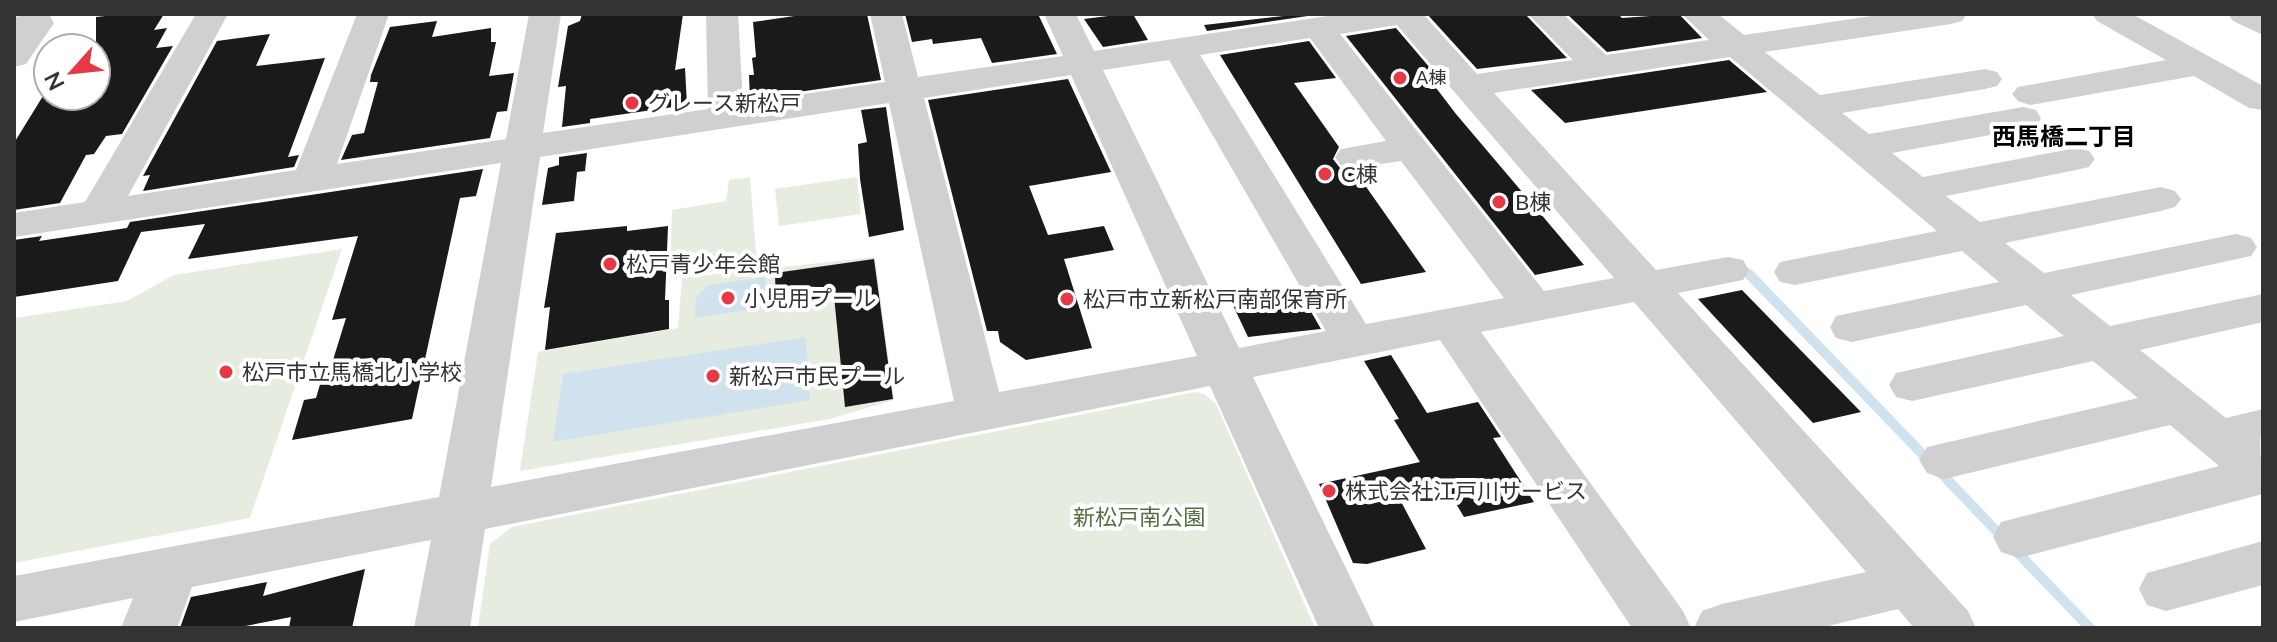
<svg xmlns="http://www.w3.org/2000/svg" width="2277" height="642" font-family="Lato,'Noto Sans JP',sans-serif">
	<style>
		.green { fill: #e6ecdf }
		.water { fill: #cfe2ee }
		.lines { fill: none; stroke-linecap: round; stroke-linejoin: round }
		.stream-far1 { stroke: #cfe2ee; stroke-width: 7 }
		.stream { stroke: #cfe2ee; stroke-width: 10 }
		.building { fill: #1a1a1a }
		.minor { fill: #d0d0d0; fill-rule: evenodd }
		.poi-dot { fill: #e63946; stroke: #fff; stroke-width: 3 }
		.labels { text-anchor: middle; stroke-width: 8; stroke-linejoin: round; paint-order: stroke }
		.far-poi-label { font-size: 18px; fill: #333; stroke: #fff; text-anchor: start }
		.poi-label { font-size: 22px; fill: #333; stroke: #fff; text-anchor: start }
		.park-label { font-size: 22px; fill: #56703f; stroke: #fff }
		.neighbourhood-label { font-size: 24px; font-weight: bold; fill: #000; stroke: #fff }
	</style>
	<rect width="100%" height="100%" fill="#fff"/>
	<!-- green -->
	<g class="green">
		<polygon points="750,177 757,265 670,278 672,210 726,201 729,180"/>
		<polygon points="857,177 861,214 779,226 775,189"/>
		<polygon points="342,249 250,518 14,563 14,318 127,301 174,275"/>
		<polygon points="875,257 894,400 830,419 520,471 538,352 678,328 682,278"/>
		<polygon points="1195,392 1204,394 1216,404 1315,628 478,628 490,544 512,527"/>
	</g>
	<!-- water -->
	<g class="water">
		<polygon points="765,277 766,296 752,302 752,309 695,318 696,297 709,285"/>
		<polygon points="806,337 810,400 553,442 563,374"/>
	</g>
	<g class="lines">
		<!-- stream-far1 -->
		<polyline class="stream-far1" points="1741,266 1751,276"/>
		<!-- stream -->
		<g class="stream">
			<polyline points="1749,274 1929,461"/>
			<polyline points="1940,472 2004,539"/>
			<polyline points="2015,550 2090,628"/>
		</g>
	</g>
	<!-- building -->
	<g class="building">
		<polygon points="125,14 164,14 154,30 167,28 156,48 173,46 122,134 106,136 94,154 86,155 60,203 14,210 14,143 43,96 96,96 96,17"/>
		<polygon points="582,14 683,14 675,70 685,68 687,105 590,119 590,123 562,127 566,86 558,87 568,26 580,21"/>
		<polygon points="808,14 867,14 881,80 750,99 749,75 754,75 752,58 756,57 753,22"/>
		<polygon points="905,14 1038,14 1057,54 992,63 981,38 933,44 932,39 912,42"/>
		<polygon points="1124,14 1133,14 1148,40 1103,47 1084,19"/>
		<polygon points="1302,14 1321,14 1207,31 1204,25"/>
		<polygon points="1427,14 1525,14 1567,58 1477,69"/>
		<polygon points="1567,14 1618,14 1622,18 1679,14 1702,38 1607,52"/>
		<polygon points="437,21 432,37 491,28 491,42 496,42 489,76 514,73 507,111 497,112 490,138 341,160 352,135 364,133 378,82 370,82 371,75 390,27"/>
		<polygon points="1396,28 1436,75 1427,76 1456,114 1584,265 1535,275 1346,36"/>
		<polygon points="270,34 256,66 325,58 288,157 299,155 294,167 143,191 150,175 143,176 217,41"/>
		<polygon points="1309,41 1336,78 1294,83 1339,147 1333,159 1340,168 1355,171 1426,272 1361,284 1220,55"/>
		<polygon points="1729,60 1767,92 1565,123 1531,90"/>
		<polygon points="1068,79 1111,172 1029,186 1048,235 1104,226 1114,250 1064,259 1092,348 1026,360 1000,342 998,331 987,331 928,100"/>
		<polygon points="886,107 904,230 869,237 860,179 858,144 867,142 861,110"/>
		<polygon points="587,153 585,171 577,172 574,201 542,205 548,168 559,165 559,157"/>
		<polygon points="483,169 476,196 460,198 412,419 292,440 304,400 316,398 323,374 329,373 346,318 332,320 358,236 188,259 205,224 141,232 118,281 14,297 14,240 42,236 39,241 127,228 130,222"/>
		<polygon points="627,226 627,231 668,226 665,300 669,300 669,329 545,350 550,307 544,308 556,233"/>
		<polygon points="874,259 893,399 845,407 834,296 776,305 775,273"/>
		<polygon points="1298,289 1321,329 1248,337 1230,299"/>
		<polygon points="1742,290 1861,412 1813,423 1698,299"/>
		<polygon points="1391,355 1427,413 1478,402 1501,437 1493,438 1534,502 1464,517 1443,482 1396,492 1426,549 1367,564 1353,563 1319,484 1420,462 1394,420 1399,419 1364,361"/>
		<polygon points="365,569 352,628 289,628 291,617 235,628 180,628 191,597 267,582 263,596"/>
	</g>
	<g class="lines">
		<!-- minor -->
		<g class="minor">
			<polygon points="33,14 50,16 54,23 26,64 14,67 14,17"/>
			<path d="M196,14H228L128,196L296,170L357,14H389L337,164L506,139L529,14H561L543,133L708,109L706,14H738L743,103L885,82L870,14H902L918,77L1063,56L1044,14H1076L1094,51L1341,14H1423L1477,74L1573,60L1528,14H1563L1606,55L1709,40L1682,14H1718L1744,35L1885,14H1967L1962,21L1951,24L1765,52L1820,95L1985,69L1997,72L2002,79L1997,86L1985,89L1842,113L1869,134L2023,107L2036,110L2041,118L2036,126L2023,129L1892,153L1923,177L2076,148L2089,151L2095,159L2089,167L2076,170L1946,196L1980,222L2161,187L2175,191L2181,199L2175,207L2161,211L2005,243L2044,273L2236,234L2251,238L2257,247L2251,256L2071,295L2110,326L2263,294V322L2140,350L2226,418L2263,409L2260,445L2263,494L2019,558L2001,552L1993,537L2001,522L2219,466L2170,425L1944,479L1927,473L1919,460L1927,447L2138,398L2093,361L1912,401L1896,397L1889,385L1896,373L2064,336L2026,305L1852,342L1836,338L1830,327L1836,316L1999,282L1962,251L1795,285L1780,282L1774,272L1780,262L1937,231L1730,57L1494,93L1656,270L1728,257L1743,260L1749,270L1743,280L1678,293L1968,611L1976,628H1914L1898,609L1820,628H1694L1702,611L1722,604L1866,572L1634,302L1481,332L1683,611L1691,628H1632L1440,340L1253,377L1375,628H1319L1210,386L485,529L470,628H414L431,540L192,587L177,628H121L133,598L14,622V576L439,497L501,163L14,237V213L85,202ZM1397,25L1614,278L1544,291L1340,34ZM1310,38L1386,141L1341,149L1335,157L1341,165L1354,168L1401,161L1504,298L1366,324L1200,55ZM1169,60L1326,331L1239,348L1103,70ZM1071,75L1197,356L999,392L924,98ZM889,103L954,401L491,487L540,157Z"/>
			<polygon points="2092,14 2132,14 2263,86 2263,110 2249,108 2194,76 2030,105 2018,101 2012,94 2018,87 2166,60 2097,21"/>
			<polygon points="2228,14 2263,14 2263,35 2233,21"/>
			<polygon points="2263,541 2263,585 2166,611 2147,605 2139,589 2147,573"/>
		</g>
	</g>
	<!-- markers -->
	<g class="poi-dot">
		<circle cx="1400" cy="78" r="8"/>
		<circle cx="632" cy="103" r="8"/>
		<circle cx="1325" cy="174" r="8"/>
		<circle cx="1499" cy="202" r="8"/>
		<circle cx="610" cy="264" r="8"/>
		<circle cx="728" cy="298" r="8"/>
		<circle cx="1067" cy="299" r="8"/>
		<circle cx="226" cy="372" r="8"/>
		<circle cx="713" cy="376" r="8"/>
		<circle cx="1329" cy="491" r="8"/>
	</g>
	<g class="labels">
		<!-- far-poi labels -->
		<g class="far-poi-label">
			<text x="1416" y="84">A棟</text>
		</g>
		<!-- poi labels -->
		<g class="poi-label">
			<text x="648" y="111">グレース新松戸</text>
			<text x="1341" y="182">C棟</text>
			<text x="1515" y="210">B棟</text>
			<text x="626" y="272">松戸青少年会館</text>
			<text x="744" y="306">小児用プール</text>
			<text x="1083" y="307">松戸市立新松戸南部保育所</text>
			<text x="242" y="380">松戸市立馬橋北小学校</text>
			<text x="729" y="384">新松戸市民プール</text>
			<text x="1345" y="499">株式会社江戸川サービス</text>
		</g>
		<!-- park labels -->
		<g class="park-label">
			<text x="1139" y="525">新松戸南公園</text>
		</g>
		<!-- neighbourhood labels -->
		<g class="neighbourhood-label">
			<text x="2064" y="145">西馬橋二丁目</text>
		</g>
	</g>
	<!-- border -->
	<rect width="2277" height="642" fill="none" stroke="#333333" stroke-width="32"/>
	<!-- north arrow -->
	<g transform="translate(72 72) rotate(243)"><circle r="38" fill="#ffffff" stroke="#adadad" stroke-width="2"/>
	<path d="M0-6L14 30L0 20L-14 30Z" fill="#e63946"/>
	<text y="-12" font-size="22" font-weight="bold" text-anchor="middle" fill="#333333">N</text>
	</g>
</svg>
